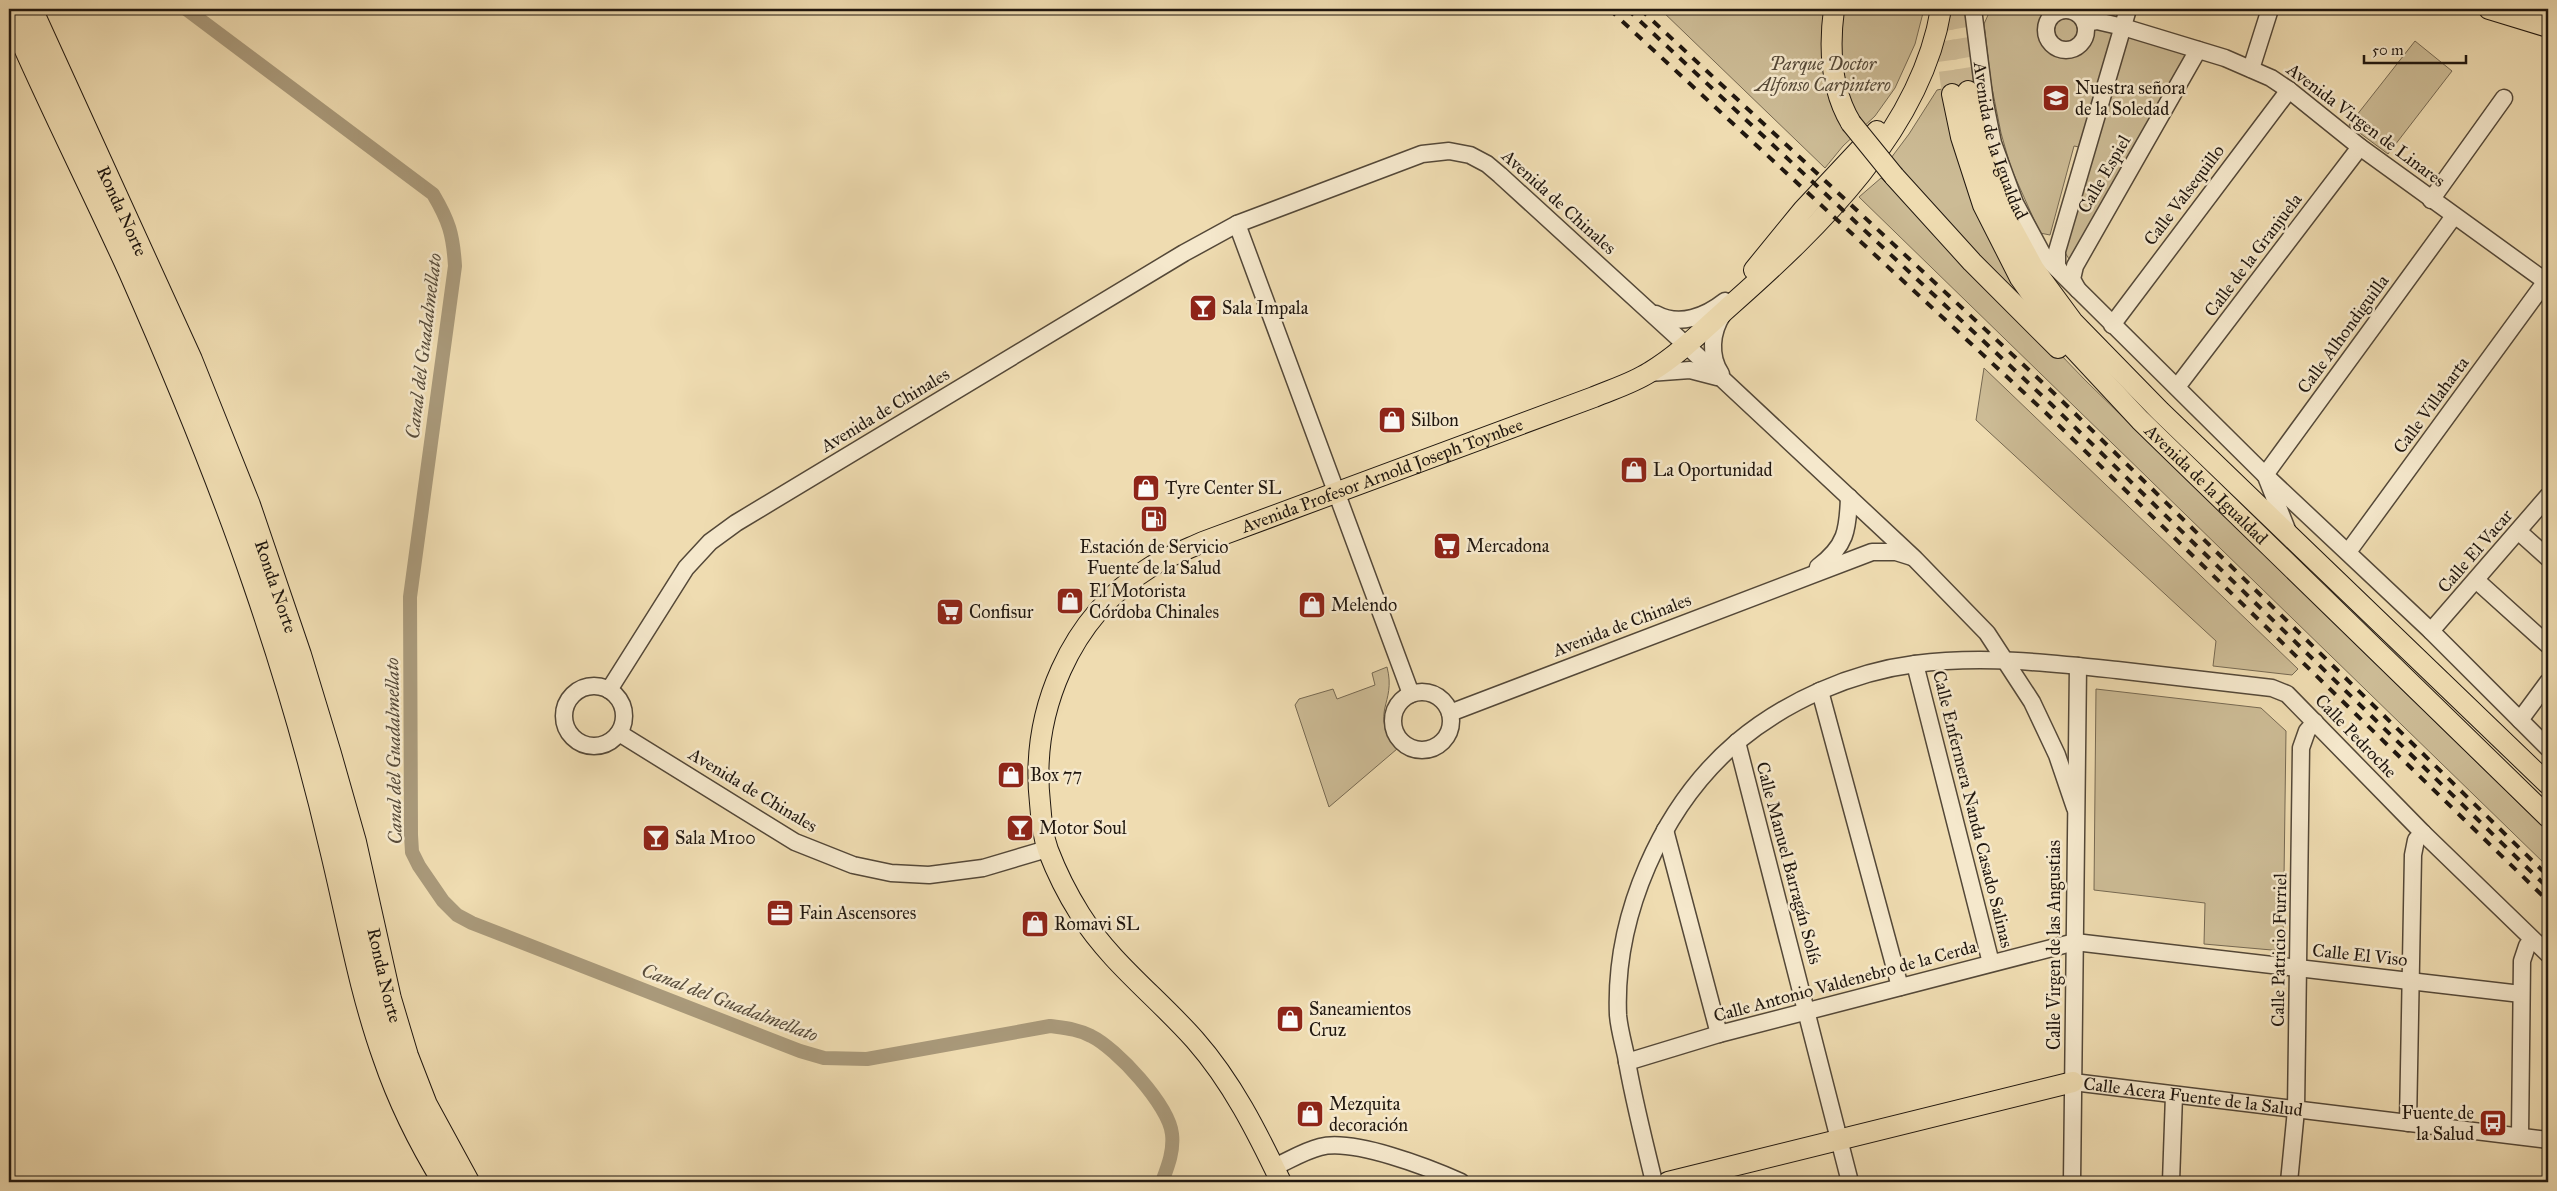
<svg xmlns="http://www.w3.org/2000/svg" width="2557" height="1191" font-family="'IM FELL Great Primer',serif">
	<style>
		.green { fill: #ccbb95; stroke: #766952 }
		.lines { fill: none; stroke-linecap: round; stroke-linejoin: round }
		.canal { stroke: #a9997a; stroke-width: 14 }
		.major-tunnel { stroke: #d0be99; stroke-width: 20; stroke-dasharray: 20 10; stroke-linecap: butt }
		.minor-casing { stroke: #544838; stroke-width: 19 }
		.major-casing { stroke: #20170f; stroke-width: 22 }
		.highway-casing { stroke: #20170f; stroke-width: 26 }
		.minor { stroke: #f5e8cc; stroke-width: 16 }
		.major { stroke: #efdcb1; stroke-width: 20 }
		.highway { stroke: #efdcb1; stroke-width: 24 }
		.rail { stroke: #20170f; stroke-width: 4; stroke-dasharray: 9 9; stroke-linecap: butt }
		.major-bridge-casing { stroke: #20170f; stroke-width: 22; stroke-linecap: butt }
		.major-bridge { stroke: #efdcb1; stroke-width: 20 }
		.labels { text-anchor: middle; stroke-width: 5; stroke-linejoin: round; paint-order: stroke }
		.park-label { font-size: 18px; font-style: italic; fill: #544837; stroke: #f5e8cc }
		.poi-label { font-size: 18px; fill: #20170f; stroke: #f5e8cc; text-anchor: start }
		.street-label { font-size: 18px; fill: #20170f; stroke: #f5e8cc }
		.water-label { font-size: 19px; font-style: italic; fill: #574b3a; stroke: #f5e8cc }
	</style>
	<rect width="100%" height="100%" fill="#efdcb1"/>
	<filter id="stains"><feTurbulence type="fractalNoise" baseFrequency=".004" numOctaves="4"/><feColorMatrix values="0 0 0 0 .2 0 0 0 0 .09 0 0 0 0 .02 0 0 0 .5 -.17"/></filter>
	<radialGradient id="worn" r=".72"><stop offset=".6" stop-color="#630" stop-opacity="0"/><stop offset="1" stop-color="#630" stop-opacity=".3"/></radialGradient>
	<!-- green -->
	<g class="green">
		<polygon points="1660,9 1924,9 1915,44 1895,88 1875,116 1843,146 1825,168"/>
		<polygon points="1994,9 2120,9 2079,147 2074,146 2050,235 2040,233 2011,168 2001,133 1991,83 1984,24 1988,15"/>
		<polygon points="2130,36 2187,55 2072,258 2069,259 2064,251 2127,37"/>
		<polygon points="2415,41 2452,71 2388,154 2349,125"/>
		<polygon points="1942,89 1953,145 2029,307 1888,162 1909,134 1937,90"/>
		<polygon points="1881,178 1892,189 1898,186 2086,381 2548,832 2548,867 1859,197"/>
		<polygon points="1984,368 2298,669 2292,675 2213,666 2216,641 1976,420"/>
		<path d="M1387,667C1397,705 1368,711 1397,749L1329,807L1295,705L1299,699L1333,689L1337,699L1375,685L1372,673Z"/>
		<polygon points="2096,689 2261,708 2286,731 2283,951 2204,944 2205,903 2094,890"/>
	</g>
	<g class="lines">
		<!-- canal -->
		<path class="canal" d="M186,9L433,194C449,221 453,234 455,266L410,597L411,835L412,852L419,866L443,901L457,915L472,923L800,1051L824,1058L867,1059L1050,1026C1064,1028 1078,1029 1091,1036C1116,1048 1169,1105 1172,1134C1174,1151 1168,1166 1162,1182"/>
		<!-- major-tunnel -->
		<g class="major-tunnel">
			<polyline points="1954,9 1968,91"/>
			<polyline points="1941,11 1952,94"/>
		</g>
		<!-- minor casing -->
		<g class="minor-casing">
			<g id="minor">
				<path id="s1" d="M1973,9L1985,103L1993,143L2015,203L2043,255L2265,475L2431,631L2548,748"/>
				<circle cx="2066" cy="30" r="20"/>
				<polyline points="2085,23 2097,21 2123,27 2225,58 2271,78 2289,90 2360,147 2548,283"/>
				<polyline points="2251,69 2270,9"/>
				<polyline points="2431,200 2504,98"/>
				<polyline points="1237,224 1411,694"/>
				<polyline points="2061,272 2057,266 2057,251 2128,9"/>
				<polyline points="2078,290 2072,279 2075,266 2198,50"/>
				<path d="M1656,314C1680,327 1706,316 1725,301"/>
				<polyline points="2112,325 2289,90"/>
				<polyline points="1649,373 1690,370 1717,377"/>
				<path d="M1721,374C1709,356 1711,332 1723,314"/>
				<polyline points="2177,387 2360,147"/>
				<polyline points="2265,475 2454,216"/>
				<polyline points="2267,479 2288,532"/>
				<polyline points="2518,531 2548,558"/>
				<polyline points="2348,552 2546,281"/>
				<path d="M1818,567C1846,546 1848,530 1849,497"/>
				<polyline points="2476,580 2548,645"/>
				<polyline points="2431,631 2548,496"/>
				<polyline points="1915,664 1991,963"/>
				<circle cx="594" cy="716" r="30"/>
				<polyline points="609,690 686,568 710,542 736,523 1184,253 1237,224 1422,154 1449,151 1470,155 1487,164 1500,175 1686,345 1915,559 1987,633 2032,702 2057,755 2075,808"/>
				<polyline points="1820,691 1900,987"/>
				<circle cx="1422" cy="721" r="29"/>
				<polyline points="1450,713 1872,552 1896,552 1912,557"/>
				<polyline points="2520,720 2548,682"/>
				<polyline points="619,733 795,842 853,865 891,873 929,875 983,868 1047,849"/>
				<polyline points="1737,742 1850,1182"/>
				<polyline points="1665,830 1719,1034"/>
				<polyline points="1627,1062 1719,1034 2075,942 2521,994"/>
				<path id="s2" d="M2073,1082L2548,1140"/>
				<polyline points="2408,1123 2413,855 2416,840 2423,833"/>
				<polyline points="2520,1136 2522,961 2527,946 2532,939"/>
				<path d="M1274,1167C1288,1161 1304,1151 1320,1147C1353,1138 1430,1168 1461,1182"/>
				<path d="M1654,1182C1644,1140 1633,1098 1626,1056C1623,1042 1619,1028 1618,1015C1614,916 1661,807 1737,742C1786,701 1852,672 1915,664C1982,655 2051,663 2117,670C2169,676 2221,682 2272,688L2287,694L2423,833L2548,954"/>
				<polyline points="2072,1182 2078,666"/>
				<polyline points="2171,1182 2174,1095"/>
				<polyline points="2289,1182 2296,1110 2301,748 2307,731 2315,722"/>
			</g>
		</g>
		<!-- major casing -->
		<g class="major-casing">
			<g id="major">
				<path d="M1834,9C1829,47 1831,90 1851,123"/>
				<polyline points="2489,9 2548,27"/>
				<polyline points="1968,91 1978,140 2008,221 2034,269 2073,322 2160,411 2548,784"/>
				<path id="s3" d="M1952,94L1961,137L1983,205L2020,278L2059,333L2140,420L2548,817"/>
				<polyline points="1894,176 1972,262 2058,348"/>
				<polyline points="1754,270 1803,210 1877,131"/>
				<path id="s4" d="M1281,1182C1257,1132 1232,1082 1195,1040C1158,998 1110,962 1080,914C1068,895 1056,871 1048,850C1043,836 1041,818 1040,803C1030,712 1070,617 1149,568C1166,557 1185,550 1203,542L1594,397C1613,389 1633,383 1650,372C1680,354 1705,328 1731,305C1818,228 1921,130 1941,9"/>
				<polyline points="1668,1182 2073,1082"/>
			</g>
		</g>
		<!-- highway casing -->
		<g class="highway-casing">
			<g id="highway">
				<path d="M9,9C47,98 91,184 131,272C176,374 219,477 255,583C285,670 311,759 332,849C349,919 361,990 385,1057C400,1101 421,1143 445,1182"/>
				<path id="s5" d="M30,9L190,360L248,505L299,655L329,754L354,842L389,999L406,1056L425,1105L467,1182"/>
			</g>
		</g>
		<!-- minor -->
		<use href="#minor" class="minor"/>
		<!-- major -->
		<use href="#major" class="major"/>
		<!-- highway -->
		<use href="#highway" class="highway"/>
		<!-- rail -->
		<g class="rail">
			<polyline points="1609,9 2046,413 2548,901"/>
			<polyline points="1627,9 2051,404 2548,888"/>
			<polyline points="1640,9 2057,396 2548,876"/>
		</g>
		<!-- major-bridge casing -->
		<g class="major-bridge-casing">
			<polyline id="major-bridge" points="1851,123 1894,176"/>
		</g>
		<!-- major-bridge -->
		<use href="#major-bridge" class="major-bridge"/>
	</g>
	<!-- icons -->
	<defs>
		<g id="school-square" transform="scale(1.4375)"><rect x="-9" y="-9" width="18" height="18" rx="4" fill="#8f2418" stroke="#f5e8cc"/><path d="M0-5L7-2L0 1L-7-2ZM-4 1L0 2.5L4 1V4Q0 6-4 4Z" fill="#fff"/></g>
		<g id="bar-square" transform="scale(1.4375)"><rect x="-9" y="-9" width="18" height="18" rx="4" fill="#8f2418" stroke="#f5e8cc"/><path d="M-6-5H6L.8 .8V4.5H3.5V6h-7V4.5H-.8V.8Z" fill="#fff"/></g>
		<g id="shop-square" transform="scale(1.4375)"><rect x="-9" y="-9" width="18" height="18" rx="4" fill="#8f2418" stroke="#f5e8cc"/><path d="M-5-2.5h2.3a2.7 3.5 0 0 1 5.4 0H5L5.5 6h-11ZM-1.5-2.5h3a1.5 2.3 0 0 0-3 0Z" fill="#fff"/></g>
		<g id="fuel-square" transform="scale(1.4375)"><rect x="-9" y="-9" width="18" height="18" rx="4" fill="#8f2418" stroke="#f5e8cc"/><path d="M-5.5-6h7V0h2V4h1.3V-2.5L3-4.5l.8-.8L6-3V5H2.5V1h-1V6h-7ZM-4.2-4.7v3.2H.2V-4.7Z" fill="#fff"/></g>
		<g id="supermarket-square" transform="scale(1.4375)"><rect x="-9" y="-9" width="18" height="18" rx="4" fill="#8f2418" stroke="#f5e8cc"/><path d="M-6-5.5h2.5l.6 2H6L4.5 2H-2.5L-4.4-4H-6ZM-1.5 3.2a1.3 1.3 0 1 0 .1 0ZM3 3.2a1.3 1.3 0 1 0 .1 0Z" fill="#fff"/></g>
		<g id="office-square" transform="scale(1.4375)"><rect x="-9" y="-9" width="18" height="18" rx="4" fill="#8f2418" stroke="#f5e8cc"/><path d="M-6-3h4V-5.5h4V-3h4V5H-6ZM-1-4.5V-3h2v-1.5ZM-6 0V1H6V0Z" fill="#fff"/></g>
		<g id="bus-square" transform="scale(1.4375)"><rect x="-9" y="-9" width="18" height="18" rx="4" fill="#8f2418" stroke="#f5e8cc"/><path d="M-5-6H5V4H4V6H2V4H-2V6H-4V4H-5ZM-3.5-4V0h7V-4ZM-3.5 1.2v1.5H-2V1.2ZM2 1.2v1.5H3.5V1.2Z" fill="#fff"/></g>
	</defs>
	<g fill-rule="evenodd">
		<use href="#school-square" x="2056" y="98"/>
		<use href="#bar-square" x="1203" y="308"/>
		<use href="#shop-square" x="1392" y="420"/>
		<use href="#shop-square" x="1634" y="470"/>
		<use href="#shop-square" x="1146" y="488"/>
		<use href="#fuel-square" x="1154" y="519"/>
		<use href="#supermarket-square" x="1447" y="546"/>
		<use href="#shop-square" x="1070" y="601"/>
		<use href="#shop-square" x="1312" y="605"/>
		<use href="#supermarket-square" x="950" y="612"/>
		<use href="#shop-square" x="1011" y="775"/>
		<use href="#bar-square" x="1020" y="828"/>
		<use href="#bar-square" x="656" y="838"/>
		<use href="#office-square" x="780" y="913"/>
		<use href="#shop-square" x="1035" y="924"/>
		<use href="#shop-square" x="1290" y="1019"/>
		<use href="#shop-square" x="1310" y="1114"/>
		<use href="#bus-square" x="2493" y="1123"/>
	</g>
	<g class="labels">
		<!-- park labels -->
		<g class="park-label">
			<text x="1823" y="70">Parque Doctor<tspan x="1823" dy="21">Alfonso Carpintero</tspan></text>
		</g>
		<!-- poi labels -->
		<g class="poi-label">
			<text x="2075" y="94">Nuestra señora<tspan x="2075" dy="21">de la Soledad</tspan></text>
			<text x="1222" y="314">Sala Impala</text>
			<text x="1411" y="426">Silbon</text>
			<text x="1653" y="476">La Oportunidad</text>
			<text x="1165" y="494">Tyre Center SL</text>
			<text x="1466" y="552">Mercadona</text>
			<text x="1154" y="553" text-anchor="middle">Estación de Servicio<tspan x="1154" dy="21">Fuente de la Salud</tspan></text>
			<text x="1089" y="597">El Motorista<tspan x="1089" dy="21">Córdoba Chinales</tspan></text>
			<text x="1331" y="611">Melendo</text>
			<text x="969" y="618">Confisur</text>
			<text x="1030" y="781">Box 77</text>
			<text x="1039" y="834">Motor Soul</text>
			<text x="675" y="844">Sala M100</text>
			<text x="799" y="919">Fain Ascensores</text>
			<text x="1054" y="930">Romavi SL</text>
			<text x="1309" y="1015">Saneamientos<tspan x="1309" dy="21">Cruz</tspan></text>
			<text x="1329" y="1110">Mezquita<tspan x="1329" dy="21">decoración</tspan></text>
			<text x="2474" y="1119" text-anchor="end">Fuente de<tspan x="2474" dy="21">la Salud</tspan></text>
		</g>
		<!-- street labels -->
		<g class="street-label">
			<text transform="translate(2366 125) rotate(37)" y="6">Avenida Virgen de Linares</text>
			<text dy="6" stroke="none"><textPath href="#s1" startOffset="135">Avenida de la Igualdad</textPath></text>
			<text transform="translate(2104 174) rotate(-60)" y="6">Calle Espiel</text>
			<text transform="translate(2184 195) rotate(-53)" y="6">Calle Valsequillo</text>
			<text transform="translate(1559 202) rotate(42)" y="6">Avenida de Chinales</text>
			<text dy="6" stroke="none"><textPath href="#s5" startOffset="222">Ronda Norte</textPath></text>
			<text transform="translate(2253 255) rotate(-53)" y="6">Calle de la Granjuela</text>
			<text transform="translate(2343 334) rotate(-54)" y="6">Calle Alhondiguilla</text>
			<text transform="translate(2431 405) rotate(-54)" y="6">Calle Villaharta</text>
			<text transform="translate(885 410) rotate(-31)" y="6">Avenida de Chinales</text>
			<text dy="6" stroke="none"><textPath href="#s4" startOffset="981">Avenida Profesor Arnold Joseph Toynbee</textPath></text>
			<text dy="6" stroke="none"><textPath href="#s3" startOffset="476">Avenida de la Igualdad</textPath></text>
			<text transform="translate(2475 551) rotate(-49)" y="6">Calle El Vacar</text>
			<text dy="6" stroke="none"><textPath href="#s5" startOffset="628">Ronda Norte</textPath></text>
			<text transform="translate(1622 625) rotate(-21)" y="6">Avenida de Chinales</text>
			<text transform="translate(2356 736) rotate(46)" y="6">Calle Pedroche</text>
			<text transform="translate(753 790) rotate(31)" y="6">Avenida de Chinales</text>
			<text transform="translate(1973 809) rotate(76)" y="6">Calle Enfermera Nanda Casado Salinas</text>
			<text transform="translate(1789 863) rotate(75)" y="6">Calle Manuel Barragán Solís</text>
			<text transform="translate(2054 945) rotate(-90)" y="6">Calle Virgen de las Angustias</text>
			<text transform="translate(2279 950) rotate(-89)" y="6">Calle Patricio Furriel</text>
			<text transform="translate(2360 955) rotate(6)" y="6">Calle El Viso</text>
			<text dy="6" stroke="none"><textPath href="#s5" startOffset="1032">Ronda Norte</textPath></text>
			<text transform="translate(1845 981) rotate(-15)" y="6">Calle Antonio Valdenebro de la Cerda</text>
			<text dy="6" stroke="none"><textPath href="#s2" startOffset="121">Calle Acera Fuente de la Salud</textPath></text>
		</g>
		<!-- water labels -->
		<g class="water-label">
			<text transform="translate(423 346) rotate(-83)" y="7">Canal del Guadalmellato</text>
			<text transform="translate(393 751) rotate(-91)" y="7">Canal del Guadalmellato</text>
			<text transform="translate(730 1002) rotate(21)" y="7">Canal del Guadalmellato</text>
		</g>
	</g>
	<!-- margin -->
	<rect width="2557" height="1191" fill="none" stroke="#efdcb1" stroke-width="30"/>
	<rect x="10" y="10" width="2537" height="1171" fill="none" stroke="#20170f" stroke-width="2.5"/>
	<rect x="15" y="15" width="2527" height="1161" fill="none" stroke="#20170f"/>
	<!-- scale -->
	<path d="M2364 55v8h102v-8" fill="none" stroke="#20170f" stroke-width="2.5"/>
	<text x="2372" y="55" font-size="15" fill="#20170f" stroke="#f5e8cc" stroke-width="4" paint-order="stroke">50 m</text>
	<rect width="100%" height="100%" filter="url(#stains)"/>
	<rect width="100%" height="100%" fill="url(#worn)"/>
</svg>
